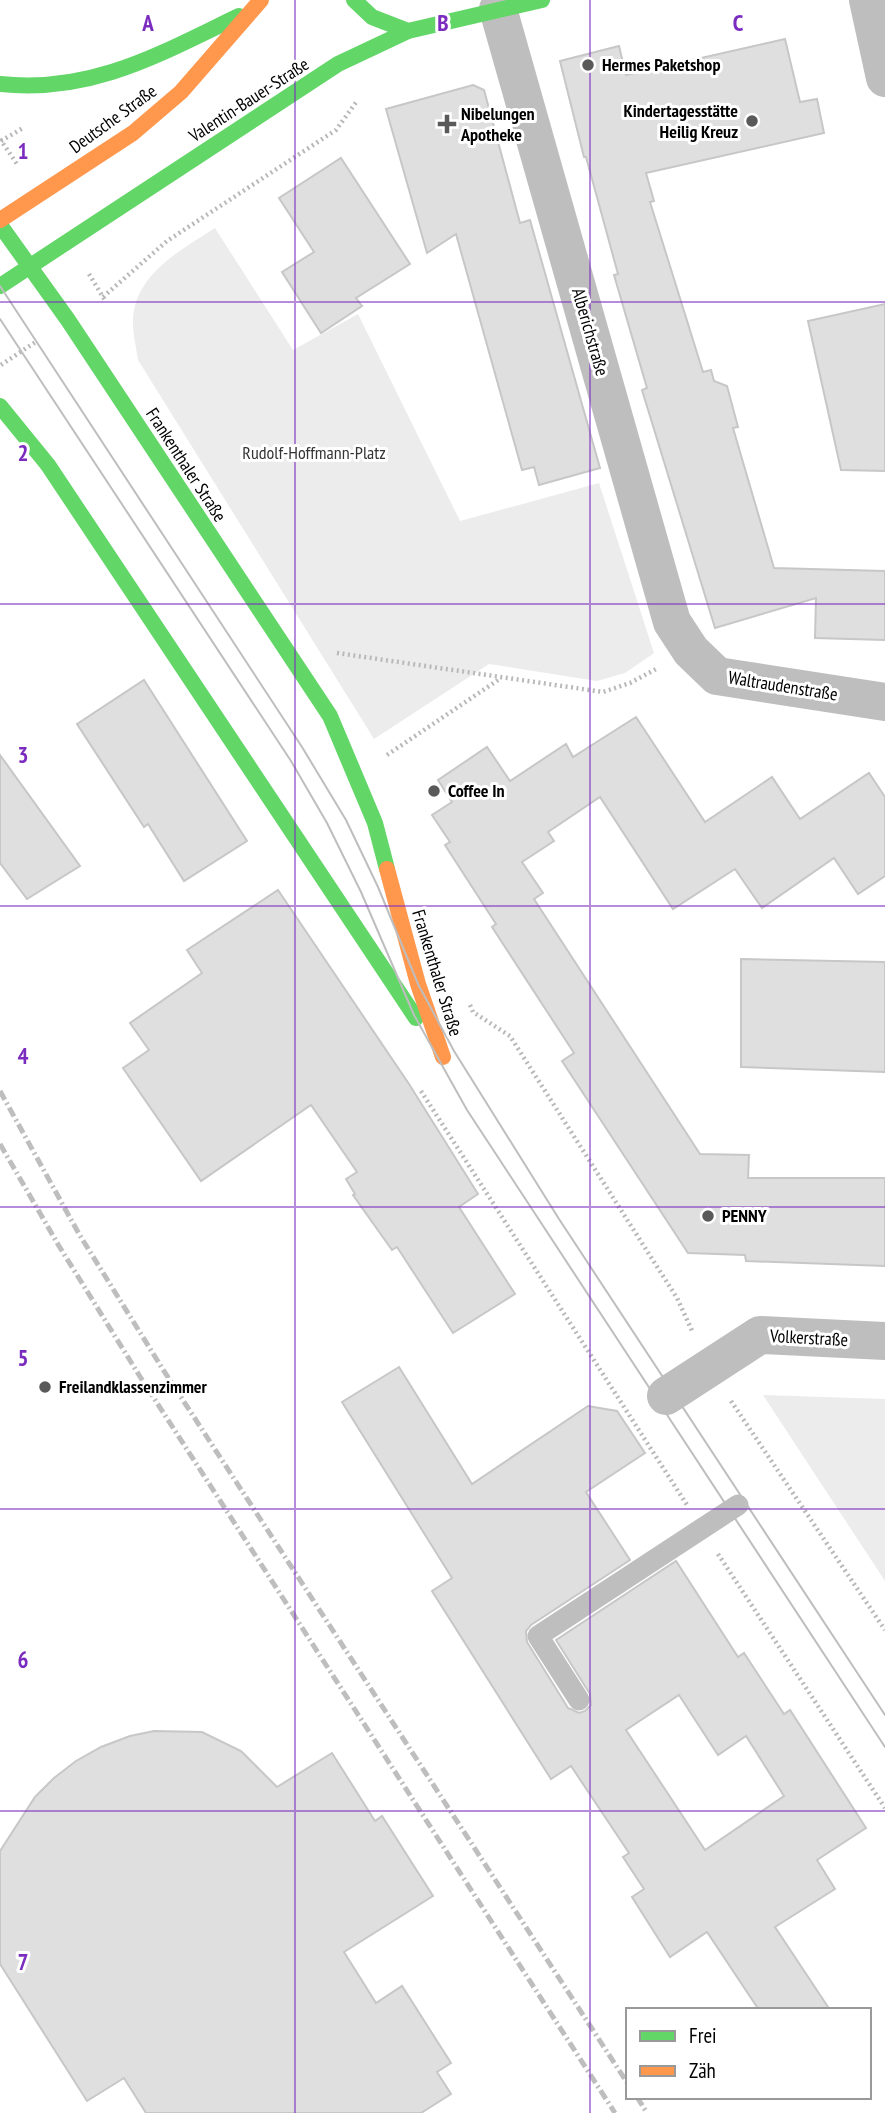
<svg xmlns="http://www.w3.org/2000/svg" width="885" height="2113" font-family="'PT Sans Narrow',sans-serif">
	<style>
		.green { fill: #ececec }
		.building { fill: #dfdfdf; stroke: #c7c7c7; stroke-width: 2; fill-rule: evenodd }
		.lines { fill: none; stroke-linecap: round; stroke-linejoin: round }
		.path { stroke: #b9b9b9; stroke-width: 4.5; stroke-dasharray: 2 3.5; stroke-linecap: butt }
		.lane { stroke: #bebebe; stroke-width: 21 }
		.street { stroke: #bebebe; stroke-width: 38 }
		.fast { stroke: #63d668; stroke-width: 16 }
		.slow { stroke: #ff974d; stroke-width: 16 }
		.tram { stroke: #bebebe; stroke-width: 2 }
		.rail { stroke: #bebebe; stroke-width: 5; stroke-dasharray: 10 3.5 2 3.5; stroke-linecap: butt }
		.grid { fill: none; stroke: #7b2cbf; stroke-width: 2; stroke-opacity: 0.55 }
		.poi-dot { fill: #595959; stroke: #fff; stroke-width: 2.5 }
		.labels { text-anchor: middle; stroke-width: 6; stroke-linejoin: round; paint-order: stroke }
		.poi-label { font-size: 18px; font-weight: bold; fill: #000; stroke: #fff; text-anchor: start }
		.street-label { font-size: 18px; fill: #000; stroke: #fff }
		.park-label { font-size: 18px; fill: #333; stroke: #fff }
		.grid-label { font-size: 23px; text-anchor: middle; font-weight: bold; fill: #7b2cbf; stroke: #fff; stroke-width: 6; stroke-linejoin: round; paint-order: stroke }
	</style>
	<rect width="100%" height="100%" fill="#fff"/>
	<!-- green -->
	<g class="green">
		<path d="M215,228L293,350L358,314L460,521L599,483L654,653L625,673L597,681L489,664L374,739L138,360C136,347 133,334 133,322C133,275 181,250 215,228Z"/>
		<polygon points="763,1395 885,1399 885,1581"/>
	</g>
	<!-- building -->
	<g class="building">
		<polygon points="785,39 800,102 817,99 824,133 646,173 654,201 650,202 703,372 711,370 714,381 727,386 738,427 733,428 774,568 885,571 885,640 815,638 816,598 715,628 642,390 647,388 614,275 618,274 586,157 584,157 560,61 619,46 626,75"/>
		<polygon points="473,85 484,90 520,223 530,220 600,468 539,485 534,467 522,470 456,234 427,253 386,109"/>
		<polygon points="341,158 410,264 356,298 362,306 321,333 282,272 314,252 279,198"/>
		<polygon points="885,304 885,471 841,470 808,321"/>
		<polygon points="144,680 247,841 184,881 148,824 144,827 77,724"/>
		<polygon points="636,717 705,822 772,777 800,819 869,773 885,797 885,876 858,894 834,858 762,908 735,869 673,909 600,797 548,832 554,841 522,862 543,893 534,899 700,1154 749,1155 748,1178 885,1178 885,1266 746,1261 745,1255 688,1253 562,1061 574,1053 492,927 496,924 445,845 450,842 432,815 452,802 438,780 487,747 510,781 566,744 573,757"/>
		<polygon points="0,755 80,866 27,899 0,863"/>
		<polygon points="278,890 409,1084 478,1194 459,1207 515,1294 453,1333 397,1247 392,1250 353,1195 355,1194 346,1179 357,1172 311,1105 201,1181 123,1068 149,1050 130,1023 202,973 187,950"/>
		<polygon points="741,959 885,962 885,1072 741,1067"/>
		<path d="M399,1367L472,1484L588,1406L617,1411L645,1453L586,1492L630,1560L531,1625L526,1631L527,1642L568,1708L579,1713L585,1711L591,1705L590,1694L556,1640L676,1561L738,1657L744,1653L784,1714L790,1710L866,1828L817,1860L835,1889L775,1927L830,2010H759L707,1932L670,1957L632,1897L644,1889L623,1857L629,1853L571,1766L551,1779L432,1591L452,1578L342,1402ZM679,1695L718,1755L746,1736L784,1796L705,1850L626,1730Z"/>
		<polygon points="154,1731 202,1732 241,1751 277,1787 332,1753 375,1821 382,1816 433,1896 344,1952 376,2003 402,1986 451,2063 437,2072 451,2094 421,2113 146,2113 124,2078 87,2101 0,1964 0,1851 35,1797 54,1778 76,1761 101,1747 130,1736"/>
	</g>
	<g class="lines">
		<!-- path -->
		<g class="path">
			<polyline points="0,139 17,164"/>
			<polyline points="1,141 23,128"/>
			<polyline points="89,274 106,302"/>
			<polyline points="103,297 167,241 336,130 357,101"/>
			<polyline points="1,365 37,341"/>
			<polyline points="337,653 603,692 630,683 656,669"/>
			<polyline points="387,755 501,678"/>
			<polyline points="470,1005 473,1012 510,1036 677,1298 693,1333"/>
			<polyline points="421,1091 687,1505"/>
			<polyline points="731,1401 885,1630"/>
			<polyline points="718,1554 885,1808"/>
		</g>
		<!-- lane -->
		<polyline class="lane" points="579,1700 538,1636 738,1505"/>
		<!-- street -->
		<g class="street">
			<polyline points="868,0 885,78"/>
			<polyline points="498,9 672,622 691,651 717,676 885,702"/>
			<polyline points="666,1396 760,1335 885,1341"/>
		</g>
		<!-- fast -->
		<g class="fast">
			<polyline points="354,0 372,17 408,31"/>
			<path d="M0,84C91,94 160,54 239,16"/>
			<polyline points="0,225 68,320 330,716 375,823 387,869"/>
			<polyline points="0,286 338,64 408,31 542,0"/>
			<polyline points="0,406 48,465 416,1018"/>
		</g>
		<!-- slow -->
		<g class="slow">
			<polyline points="0,220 133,133 181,92 261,0"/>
			<polyline points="387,869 418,984 443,1057"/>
		</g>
		<!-- tram -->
		<g class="tram">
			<polyline points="0,286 302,747 346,820 378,887 418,984 454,1051 559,1219 885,1715"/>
			<polyline points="0,319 291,761 327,823 361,892 414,1015 467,1110 885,1747"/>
		</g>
		<!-- rail -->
		<g class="rail">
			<polyline points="0,1091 79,1234 162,1368 628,2084"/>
			<polyline points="0,1144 59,1246 139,1375 615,2113"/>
			<polyline points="637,2097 647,2113"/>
		</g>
	</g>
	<!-- grid -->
	<path class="grid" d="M295,0V2113M590,0V2113M0,302H885M0,604H885M0,906H885M0,1207H885M0,1509H885M0,1811H885"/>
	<!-- markers -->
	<g class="poi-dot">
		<circle cx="588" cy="65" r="7"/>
		<circle cx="752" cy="121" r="7"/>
		<path d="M443.5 113.5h7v7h7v7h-7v7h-7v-7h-7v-7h7z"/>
		<circle cx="434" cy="791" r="7"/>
		<circle cx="708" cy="1216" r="7"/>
		<circle cx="45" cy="1387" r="7"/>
	</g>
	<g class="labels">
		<!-- poi labels -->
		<g class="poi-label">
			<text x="602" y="71">Hermes Paketshop</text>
			<text x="738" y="117" text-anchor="end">Kindertagesstätte<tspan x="738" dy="21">Heilig Kreuz</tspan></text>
			<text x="461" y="120">Nibelungen<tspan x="461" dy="21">Apotheke</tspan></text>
			<text x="448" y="797">Coffee In</text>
			<text x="722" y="1222">PENNY</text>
			<text x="59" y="1393">Freilandklassenzimmer</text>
		</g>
		<!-- street labels -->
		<g class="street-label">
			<text transform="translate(249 100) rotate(-33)" y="6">Valentin-Bauer-Straße</text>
			<text transform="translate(113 119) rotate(-36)" y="6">Deutsche Straße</text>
			<text transform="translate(590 332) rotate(74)" y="6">Alberichstraße</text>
			<text transform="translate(186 465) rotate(57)" y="6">Frankenthaler Straße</text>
			<text transform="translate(783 686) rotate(9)" y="6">Waltraudenstraße</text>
			<text transform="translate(437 973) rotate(73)" y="6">Frankenthaler Straße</text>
			<text transform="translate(809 1338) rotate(3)" y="6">Volkerstraße</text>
		</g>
		<!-- park labels -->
		<g class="park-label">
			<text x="314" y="459">Rudolf-Hoffmann-Platz</text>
		</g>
	</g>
	<g class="grid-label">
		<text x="148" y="31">A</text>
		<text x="443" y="31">B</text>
		<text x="738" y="31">C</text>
		<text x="23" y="159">1</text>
		<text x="23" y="461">2</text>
		<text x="23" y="763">3</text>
		<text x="23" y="1064">4</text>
		<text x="23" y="1366">5</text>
		<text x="23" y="1668">6</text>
		<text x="23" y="1970">7</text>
	</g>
	<!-- legend -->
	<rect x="626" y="2008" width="245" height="91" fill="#ffffff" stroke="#999999" stroke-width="2"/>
	<rect x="640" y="2031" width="35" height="10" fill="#63d668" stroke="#999999" stroke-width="2"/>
	<text x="689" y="2043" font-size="21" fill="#000000">Frei</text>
	<rect x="640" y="2066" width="35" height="10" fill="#ff974d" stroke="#999999" stroke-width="2"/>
	<text x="689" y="2078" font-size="21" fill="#000000">Zäh</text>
</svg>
